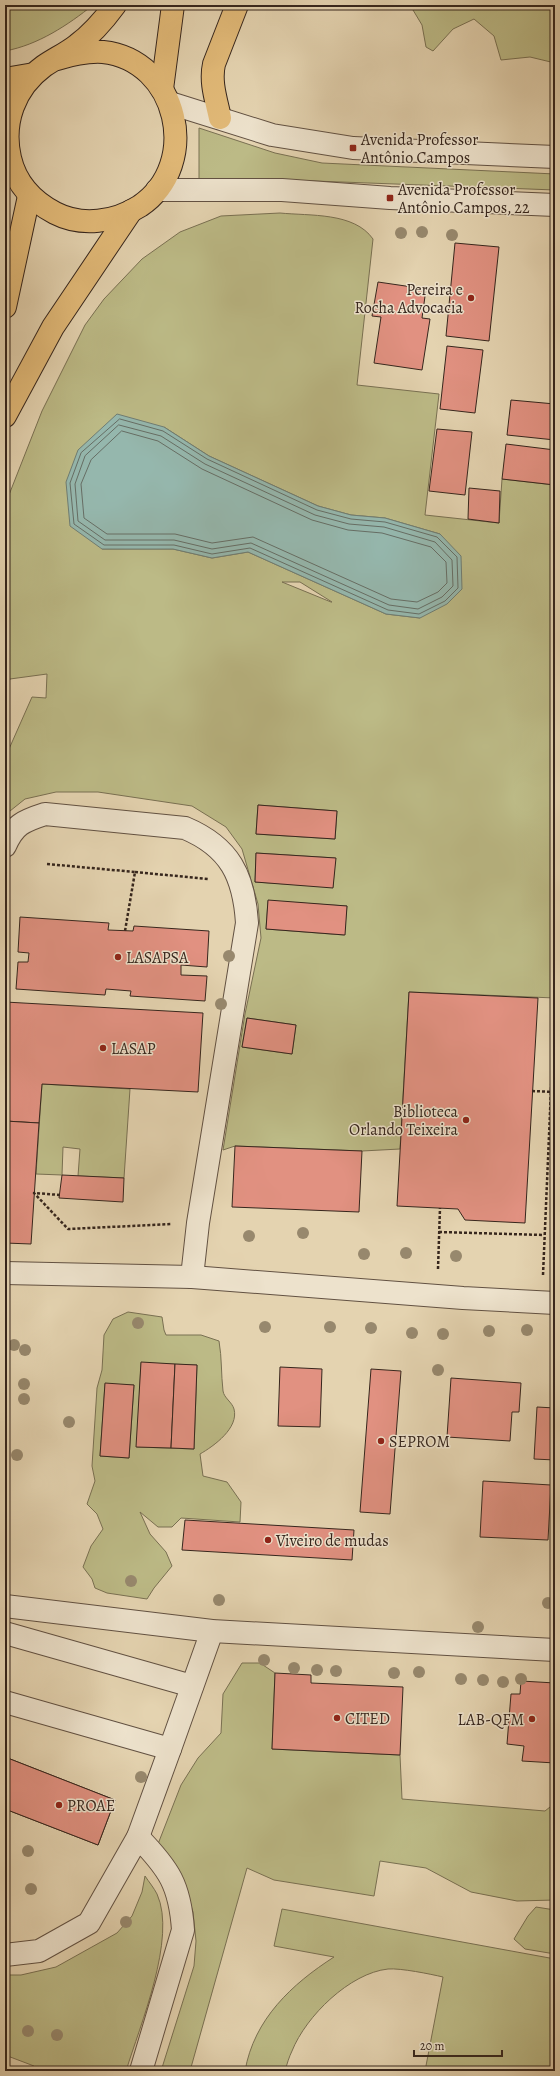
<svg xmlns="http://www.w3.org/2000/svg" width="560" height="2076" font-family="Alegreya,serif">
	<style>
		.green { fill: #bcba86; stroke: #797052; fill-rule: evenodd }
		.water { fill: #95b7ad; stroke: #6f7d73 }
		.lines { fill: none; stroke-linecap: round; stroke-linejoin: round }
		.shore { stroke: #666e65; stroke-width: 1 }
		.building { fill: #e19181; stroke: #36261d }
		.minor-casing { stroke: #625142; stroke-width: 24 }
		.major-casing { stroke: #36261d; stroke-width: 24 }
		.path { stroke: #36261d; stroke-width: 2.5; stroke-dasharray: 3 2; stroke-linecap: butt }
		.minor { stroke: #ede2cc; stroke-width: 22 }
		.major { stroke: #e2ba78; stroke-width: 22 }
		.tree { fill: #97886d }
		.poi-dot { fill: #8f2418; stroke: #ede2cc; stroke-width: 1.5 }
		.labels { text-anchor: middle; stroke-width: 3; stroke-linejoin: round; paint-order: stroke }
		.poi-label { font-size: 16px; fill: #36261d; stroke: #ede2cc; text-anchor: start }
	</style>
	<rect width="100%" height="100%" fill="#e4d3b0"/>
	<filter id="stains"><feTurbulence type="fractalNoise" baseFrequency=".005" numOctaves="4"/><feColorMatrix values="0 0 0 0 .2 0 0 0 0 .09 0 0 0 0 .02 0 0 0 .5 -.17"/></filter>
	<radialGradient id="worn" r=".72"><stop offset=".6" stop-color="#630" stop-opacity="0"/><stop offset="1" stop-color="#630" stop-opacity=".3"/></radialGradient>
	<!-- green -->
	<g class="green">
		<path d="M5,5H93C68,25 38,45 5,51Z"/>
		<polygon points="410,5 555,5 555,63 530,57 501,60 494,36 474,19 453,29 433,51 426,47 422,25"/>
		<polygon points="199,128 275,153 322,163 555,174 555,190 288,180 199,180"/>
		<path d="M280,213C310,216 354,212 373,239L357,385L439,394L425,515L499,523L502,479L555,485V998L409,992L400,1149L362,1151L235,1146L223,1150L245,1014L261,938L258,904L242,849L226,827L192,806L98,792H56L25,799L5,815V758L32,697L46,698L47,674L10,679L5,692V505L42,411L85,325L104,299L142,259L180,232L221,216ZM164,427L209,456L318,506L351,515L385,518L440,534L420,618L386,614L248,552L212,558L173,549H102ZM282,582H300L332,602H331ZM258,805L337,811L335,839L256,834ZM256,853L335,858L333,887L255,882ZM268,901L347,906L344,935L266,929ZM247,1018L296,1025L292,1054L242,1047Z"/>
		<polygon points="42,1084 130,1089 124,1178 78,1176 80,1149 63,1147 62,1175 36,1174"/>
		<path d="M128,1312L162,1317L164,1330L166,1335H201L219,1341C222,1358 221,1374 223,1391C224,1398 232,1402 234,1409C239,1428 214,1446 200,1454L203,1476L227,1482L241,1502L240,1522L181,1518L172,1527H158L140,1512L150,1534L166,1552L172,1566L154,1588L147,1599L107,1593L95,1588L92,1579L83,1567L91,1546L103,1529L97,1514L87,1504L95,1481L92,1466L97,1388L102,1370L104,1335L113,1319ZM141,1363L197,1365L194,1449L137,1447ZM105,1384L134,1385L129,1458L100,1456Z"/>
		<polygon points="242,1663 260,1663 275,1673 272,1749 400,1755 402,1799 545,1811 555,1803 555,1900 517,1901 471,1892 426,1868 380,1861 374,1896 274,1880 247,1868 190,2071 161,2071 194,1966 196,1941 193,1912 183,1880 158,1844 181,1785 198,1758 221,1733 223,1694"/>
		<path d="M145,1876C149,1882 154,1888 157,1894C177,1938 140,2025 126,2071H32L34,2066L5,2055V1975H21L56,1967L117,1933L132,1916L142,1892Z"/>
		<polygon points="536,1907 555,1910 555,1954 525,1949 514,1939 528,1916"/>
		<path d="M282,1909L555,1959V2071H425L443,1977C430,1974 401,1968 388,1969C350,1973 306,2016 292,2051C289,2057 287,2064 285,2071H245C254,2019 292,1984 334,1957L274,1946Z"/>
	</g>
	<!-- water -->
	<polygon class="water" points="117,414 164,427 209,456 318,506 351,515 385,518 440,534 461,556 462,589 447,604 420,618 386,614 248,552 212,558 173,549 102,549 70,526 66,482 78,450"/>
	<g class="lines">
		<!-- shore -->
		<g class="shore">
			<polygon points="120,419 163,431 207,459 317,510 351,519 385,522 437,537 457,557 458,588 445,601 419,614 388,610 250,548 212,554 174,545 104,545 74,524 70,483 81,453"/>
			<polygon points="119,425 161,436 205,464 315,515 349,524 384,527 435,542 452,560 453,586 442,597 418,609 389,605 251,543 212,549 174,540 105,540 78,521 75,484 85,456"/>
			<polygon points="122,431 158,441 202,469 312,520 348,530 382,533 431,547 446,562 447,583 438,592 417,602 391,599 253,537 212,543 175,534 107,534 84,518 81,484 91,460"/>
		</g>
	</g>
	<!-- building -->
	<g class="building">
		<polygon points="455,243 499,247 489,341 446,336"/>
		<polygon points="378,282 426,289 422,318 430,319 422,370 374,363 381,317 372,316"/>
		<polygon points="447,346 483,350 475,413 440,409"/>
		<polygon points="511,400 555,404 555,440 507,435"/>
		<polygon points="437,429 472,432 465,495 429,491"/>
		<polygon points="506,444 555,450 555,485 502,479"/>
		<polygon points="469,488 500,491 499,523 468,519"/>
		<polygon points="258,805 337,811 335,839 256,834"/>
		<polygon points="256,853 336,858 333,888 255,882"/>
		<polygon points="268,900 347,906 345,935 266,929"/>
		<polygon points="20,917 109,923 108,930 133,931 134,926 209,931 207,967 181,965 181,975 207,976 205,1001 130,996 131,991 106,989 105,995 16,989 18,962 28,962 29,953 18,952"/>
		<polygon points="409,992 538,998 525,1223 465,1220 458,1209 397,1206"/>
		<polygon points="5,1002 203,1013 198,1092 42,1084 39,1123 5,1121"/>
		<polygon points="247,1018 296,1025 292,1054 242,1047"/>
		<polygon points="5,1121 39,1123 31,1244 5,1243"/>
		<polygon points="235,1146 362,1151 359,1212 232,1207"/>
		<polygon points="62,1175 124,1178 123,1202 59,1198"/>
		<polygon points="141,1362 175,1364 171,1448 136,1447"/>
		<polygon points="175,1364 197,1365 194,1449 171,1448"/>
		<polygon points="280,1367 322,1369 320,1427 278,1426"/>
		<polygon points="371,1369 401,1371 390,1514 360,1512"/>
		<polygon points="451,1378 521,1383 519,1412 512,1412 510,1441 447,1437"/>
		<polygon points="105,1383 134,1385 129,1458 100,1456"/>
		<polygon points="537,1407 555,1408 555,1460 534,1459"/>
		<polygon points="483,1481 551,1485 548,1540 480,1537"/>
		<polygon points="185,1520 354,1530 352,1560 182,1550"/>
		<polygon points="275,1673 311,1675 311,1683 403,1687 400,1755 272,1749"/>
		<polygon points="521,1681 555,1683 555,1763 522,1761 524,1746 507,1744 511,1694 520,1694"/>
		<polygon points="5,1757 115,1800 98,1845 5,1809"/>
		<polygon points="5,1757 115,1800 98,1845 5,1809"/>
	</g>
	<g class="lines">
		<!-- minor casing -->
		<g class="minor-casing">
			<g id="minor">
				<polyline points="170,103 272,135 353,148 555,157"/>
				<polyline points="157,190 282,190 390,198 555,205"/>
				<path d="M5,846C14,825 23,821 45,814L185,828C230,847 244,876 247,923L198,1223L192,1277"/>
				<polyline points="5,1273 192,1277 463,1298 555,1303"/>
				<polyline points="5,1606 212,1631 555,1650"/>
				<polyline points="5,1633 192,1686"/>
				<polyline points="5,1702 170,1749 212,1631"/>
				<polyline points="138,1837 170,1749"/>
				<path d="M5,1955L39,1951L89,1923L138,1837C169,1869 180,1885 183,1930L141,2071"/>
			</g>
		</g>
		<!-- major casing -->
		<g class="major-casing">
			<g id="major">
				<path d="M57,59C73,54 87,51 103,52C178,60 202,164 140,206C115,222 82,227 55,213C32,201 16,184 10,158C2,123 14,88 44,66C54,59 67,53 77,45C92,34 104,20 115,5"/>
				<polyline points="5,79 34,74"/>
				<polyline points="162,89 173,5"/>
				<path d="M220,118C216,99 210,82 214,64L237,5"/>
				<polyline points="5,307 29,196"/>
				<polyline points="5,416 53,327 131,211"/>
			</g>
		</g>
		<!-- path -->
		<g class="path">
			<polyline points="47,864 135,872 125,931"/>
			<polyline points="135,872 208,879"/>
			<polyline points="532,1091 555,1092"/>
			<polyline points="60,1195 34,1193 68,1229 172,1224"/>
			<polyline points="439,1232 544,1235"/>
			<polyline points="438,1269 440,1208"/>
			<polyline points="543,1275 554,1020"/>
		</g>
		<!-- minor -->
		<use href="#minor" class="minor"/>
		<!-- major -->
		<use href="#major" class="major"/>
	</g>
	<!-- trees -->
	<g class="tree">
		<circle cx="422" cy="232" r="6"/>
		<circle cx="401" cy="233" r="6"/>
		<circle cx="452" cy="235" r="6"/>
		<circle cx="229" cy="956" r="6"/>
		<circle cx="221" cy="1004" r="6"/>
		<circle cx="303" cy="1233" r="6"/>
		<circle cx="249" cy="1236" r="6"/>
		<circle cx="406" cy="1253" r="6"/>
		<circle cx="364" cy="1254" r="6"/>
		<circle cx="456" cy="1256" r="6"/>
		<circle cx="138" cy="1323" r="6"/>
		<circle cx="265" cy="1327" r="6"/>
		<circle cx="330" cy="1327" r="6"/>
		<circle cx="371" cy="1328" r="6"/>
		<circle cx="527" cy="1330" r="6"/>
		<circle cx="489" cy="1331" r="6"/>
		<circle cx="412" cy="1333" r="6"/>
		<circle cx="443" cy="1334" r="6"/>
		<circle cx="14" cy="1345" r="6"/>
		<circle cx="25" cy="1350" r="6"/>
		<circle cx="438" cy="1370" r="6"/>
		<circle cx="24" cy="1384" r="6"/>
		<circle cx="24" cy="1399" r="6"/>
		<circle cx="69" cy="1422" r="6"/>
		<circle cx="17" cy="1455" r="6"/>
		<circle cx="131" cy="1581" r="6"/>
		<circle cx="219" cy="1600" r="6"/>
		<circle cx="548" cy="1603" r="6"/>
		<circle cx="478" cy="1627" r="6"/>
		<circle cx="264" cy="1660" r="6"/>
		<circle cx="294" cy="1668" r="6"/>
		<circle cx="317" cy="1670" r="6"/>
		<circle cx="336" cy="1671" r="6"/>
		<circle cx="419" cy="1672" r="6"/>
		<circle cx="394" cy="1673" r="6"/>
		<circle cx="461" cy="1679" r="6"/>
		<circle cx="521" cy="1679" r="6"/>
		<circle cx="483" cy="1680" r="6"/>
		<circle cx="503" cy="1682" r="6"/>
		<circle cx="141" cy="1777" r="6"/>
		<circle cx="28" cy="1851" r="6"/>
		<circle cx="31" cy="1889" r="6"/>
		<circle cx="126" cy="1922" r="6"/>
		<circle cx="28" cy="2031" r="6"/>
		<circle cx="57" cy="2035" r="6"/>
	</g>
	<!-- markers -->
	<g class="poi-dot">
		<rect x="349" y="144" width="8" height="8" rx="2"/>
		<rect x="386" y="194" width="8" height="8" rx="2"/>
		<circle cx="471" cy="298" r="4"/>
		<circle cx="118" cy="957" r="4"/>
		<circle cx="103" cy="1048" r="4"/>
		<circle cx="466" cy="1120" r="4"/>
		<circle cx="381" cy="1441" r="4"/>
		<circle cx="268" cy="1540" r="4"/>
		<circle cx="337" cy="1718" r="4"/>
		<circle cx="532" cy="1719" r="4"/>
		<circle cx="59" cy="1805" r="4"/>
	</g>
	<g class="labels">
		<!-- poi labels -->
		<g class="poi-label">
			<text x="361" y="145">Avenida Professor<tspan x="361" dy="18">Antônio Campos</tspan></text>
			<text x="398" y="195">Avenida Professor<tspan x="398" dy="18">Antônio Campos, 22</tspan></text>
			<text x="463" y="295" text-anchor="end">Pereira e<tspan x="463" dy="18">Rocha Advocacia</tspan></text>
			<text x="126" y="963">LASAPSA</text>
			<text x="111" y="1054">LASAP</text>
			<text x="458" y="1117" text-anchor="end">Biblioteca<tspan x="458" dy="18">Orlando Teixeira</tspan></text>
			<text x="389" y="1447">SEPROM</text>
			<text x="276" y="1546">Viveiro de mudas</text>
			<text x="345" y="1724">CITED</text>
			<text x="524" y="1725" text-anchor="end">LAB-QFM</text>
			<text x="67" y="1811">PROAE</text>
		</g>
	</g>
	<!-- margin -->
	<rect width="560" height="2076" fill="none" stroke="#e4d3b0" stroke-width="20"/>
	<rect x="6" y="6" width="548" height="2064" fill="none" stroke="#36261d" stroke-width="2"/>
	<rect x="10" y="10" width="540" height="2056" fill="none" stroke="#36261d"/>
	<!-- scale -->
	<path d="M414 2050v6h88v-6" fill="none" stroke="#36261d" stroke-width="2"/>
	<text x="420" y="2050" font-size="12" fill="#36261d" stroke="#ede2cc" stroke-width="3" paint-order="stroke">20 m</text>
	<rect width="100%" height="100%" filter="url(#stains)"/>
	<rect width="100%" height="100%" fill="url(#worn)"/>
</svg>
